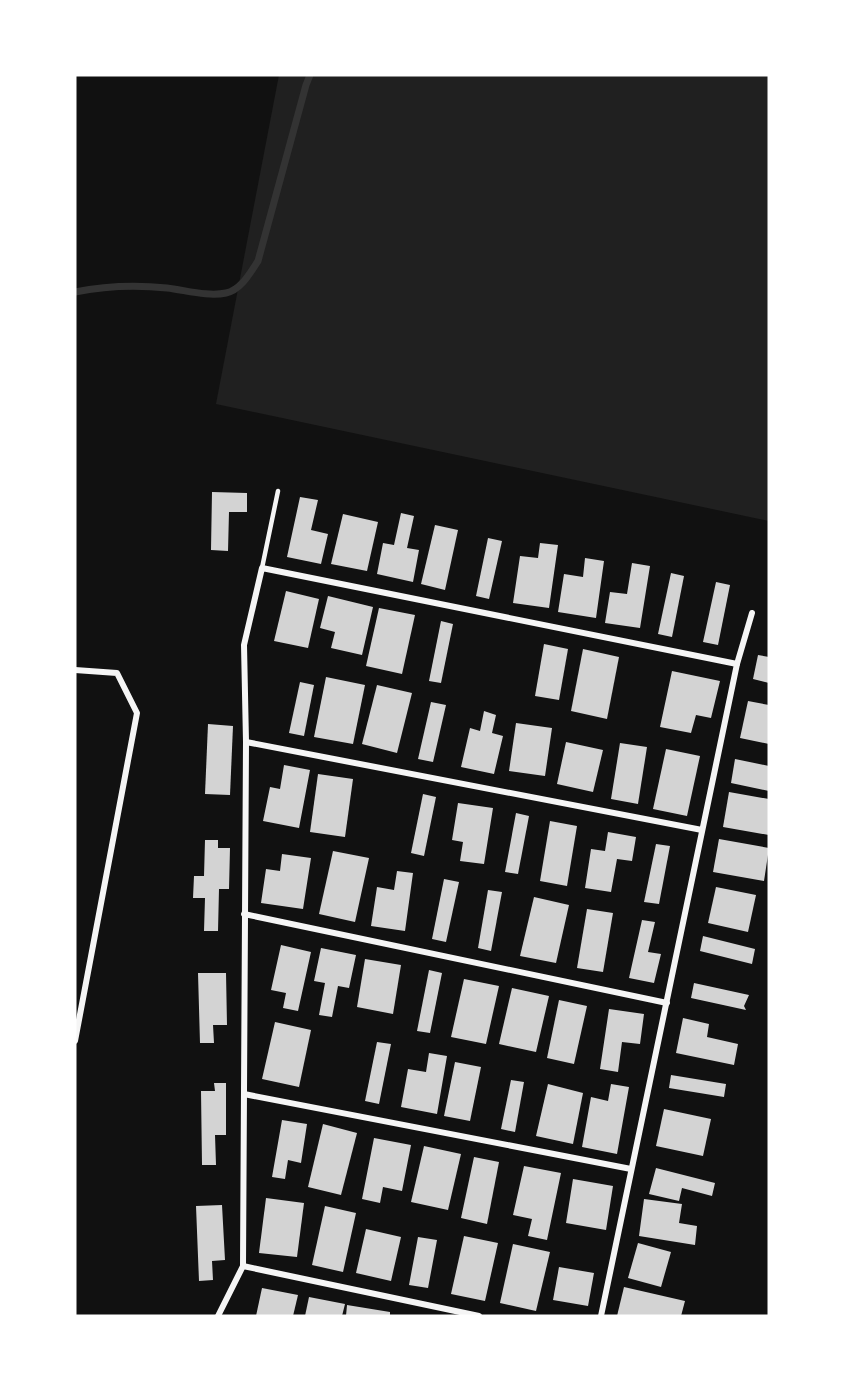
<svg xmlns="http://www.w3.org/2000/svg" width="844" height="1391" font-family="'IBM Plex Sans',sans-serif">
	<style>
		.green { fill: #202020 }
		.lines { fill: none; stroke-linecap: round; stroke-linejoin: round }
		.stream { stroke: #333; stroke-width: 7 }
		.building { fill: #d3d3d3 }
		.service { stroke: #f5f5f5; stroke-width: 4.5 }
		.minor { stroke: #f5f5f5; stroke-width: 6 }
	</style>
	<rect width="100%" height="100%" fill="#111"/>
	<!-- green -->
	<polygon class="green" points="279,75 769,75 769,521 216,404"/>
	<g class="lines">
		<!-- stream -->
		<path class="stream" d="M75,292C105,286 136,285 167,288C185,290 208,297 226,293C241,290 250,273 258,261L306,85L310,75"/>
	</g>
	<!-- building -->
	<g class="building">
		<polygon points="212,492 247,493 247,512 229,512 228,551 211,550"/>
		<polygon points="300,497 318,500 311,530 328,534 321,564 287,557"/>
		<polygon points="401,513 414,516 407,548 419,550 413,582 377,574 383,543 394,545"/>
		<polygon points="343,514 378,522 367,571 331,564"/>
		<polygon points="435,525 458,530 445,590 421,584"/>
		<polygon points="488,538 502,541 489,599 476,596"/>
		<polygon points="540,543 558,545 549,608 513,603 520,556 538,558"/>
		<polygon points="585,558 604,561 596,618 558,612 564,574 583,577"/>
		<polygon points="632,563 650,566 640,628 605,623 610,592 627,594"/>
		<polygon points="671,573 684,576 672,637 658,634"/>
		<polygon points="716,582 730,585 718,645 703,642"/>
		<polygon points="286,591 319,599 308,648 274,641"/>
		<polygon points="328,596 373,607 362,655 331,648 335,632 320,628"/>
		<polygon points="379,608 415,615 402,674 366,666"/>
		<polygon points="441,621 453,624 441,683 429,681"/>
		<polygon points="544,644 568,649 559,700 535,696"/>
		<polygon points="583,649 619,657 607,719 571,711"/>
		<polygon points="758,655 769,657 769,683 753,679"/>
		<polygon points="672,671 720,681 711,718 696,715 691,733 660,727"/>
		<polygon points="326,677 365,685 353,744 314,737"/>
		<polygon points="300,682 314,685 304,736 289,733"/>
		<polygon points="377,685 412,693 397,753 362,744"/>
		<polygon points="748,701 769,705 769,744 740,738"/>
		<polygon points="431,702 446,705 433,762 418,759"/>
		<polygon points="484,711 496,715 492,733 503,736 494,774 461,767 470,728 480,731"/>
		<polygon points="516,723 552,728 545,776 509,771"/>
		<polygon points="208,724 233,726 230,795 205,794"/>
		<polygon points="566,742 603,750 593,792 557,784"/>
		<polygon points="620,743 647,747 638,804 611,799"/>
		<polygon points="666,749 700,756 687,816 653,809"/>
		<polygon points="735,759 769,766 769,791 731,783"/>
		<polygon points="284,765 310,770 299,828 263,821 270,787 280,789"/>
		<polygon points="318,774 353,779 345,837 310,832"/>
		<polygon points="729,792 769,799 769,835 723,827"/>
		<polygon points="423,794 436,797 424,856 411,853"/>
		<polygon points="458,803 493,808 484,864 460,861 463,842 452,840"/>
		<polygon points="516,813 529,816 518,874 505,872"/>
		<polygon points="550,821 577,826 567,886 540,881"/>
		<polygon points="608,832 636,837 632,861 617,859 611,892 585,888 591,849 605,851"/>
		<polygon points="719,839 769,848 764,881 713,872"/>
		<polygon points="205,840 218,840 218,848 230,848 229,889 219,889 218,931 204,931 205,898 193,898 194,876 204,876"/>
		<polygon points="656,844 670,846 659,904 644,902"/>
		<polygon points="333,851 369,858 355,922 319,914"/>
		<polygon points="282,854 311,858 303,909 261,903 266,869 280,871"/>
		<polygon points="397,871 413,873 405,931 371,926 377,887 394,890"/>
		<polygon points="444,879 459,882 446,942 432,939"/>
		<polygon points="716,887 756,895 748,932 708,923"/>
		<polygon points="488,890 502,892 491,951 478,948"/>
		<polygon points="534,897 569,905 556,963 520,956"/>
		<polygon points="587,909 613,913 603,972 577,968"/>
		<polygon points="642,920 655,922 648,952 661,954 654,983 629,978"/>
		<polygon points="703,936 755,949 752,964 700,951"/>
		<polygon points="281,945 311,952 298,1011 283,1008 286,993 271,990"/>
		<polygon points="321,948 356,955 349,988 338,986 332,1017 319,1015 325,983 314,981"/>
		<polygon points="365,959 401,965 393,1014 357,1007"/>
		<polygon points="429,970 442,973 430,1033 417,1031"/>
		<polygon points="198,973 226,973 227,1025 213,1025 214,1043 200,1043"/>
		<polygon points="464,979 499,986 486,1044 451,1037"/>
		<polygon points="694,983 749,995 744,1006 746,1010 691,998"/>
		<polygon points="512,988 549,996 536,1052 499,1044"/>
		<polygon points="559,1000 587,1006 574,1064 547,1058"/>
		<polygon points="609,1009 644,1014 640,1044 622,1042 618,1072 600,1069"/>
		<polygon points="683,1018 709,1024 707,1037 738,1044 734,1065 676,1053"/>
		<polygon points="275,1022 311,1030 299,1087 262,1079"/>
		<polygon points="377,1042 391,1044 379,1104 365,1101"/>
		<polygon points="429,1053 447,1056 437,1114 401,1107 408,1069 426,1072"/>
		<polygon points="455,1062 481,1067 470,1121 444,1116"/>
		<polygon points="671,1075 726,1084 724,1097 669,1088"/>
		<polygon points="511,1080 524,1082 515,1132 501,1129"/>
		<polygon points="214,1083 226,1083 226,1135 215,1135 216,1165 202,1165 201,1091 215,1091"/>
		<polygon points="548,1084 583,1093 573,1144 536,1136"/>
		<polygon points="611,1084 629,1087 617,1154 582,1147 591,1097 608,1101"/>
		<polygon points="664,1109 711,1119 703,1156 656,1146"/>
		<polygon points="282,1120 307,1124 301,1163 288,1160 285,1179 272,1177"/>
		<polygon points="323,1124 357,1133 341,1195 308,1187"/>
		<polygon points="374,1138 411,1145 402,1191 383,1187 380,1203 362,1199"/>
		<polygon points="424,1146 461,1154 448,1210 411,1202"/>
		<polygon points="474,1157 499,1162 487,1224 461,1218"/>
		<polygon points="524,1166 561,1173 547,1240 528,1236 532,1219 513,1215"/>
		<polygon points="656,1168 715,1183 712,1196 682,1188 679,1201 649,1194"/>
		<polygon points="573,1179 613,1186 606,1230 566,1223"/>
		<polygon points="266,1198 304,1203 297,1257 259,1253"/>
		<polygon points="644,1199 682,1204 679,1223 697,1226 695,1245 639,1236"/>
		<polygon points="222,1205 225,1260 212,1261 213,1280 199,1281 196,1206"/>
		<polygon points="325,1206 356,1213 343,1272 312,1265"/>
		<polygon points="366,1229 401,1237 391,1281 356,1273"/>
		<polygon points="464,1236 498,1243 485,1301 451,1294"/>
		<polygon points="418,1237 437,1240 428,1288 409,1285"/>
		<polygon points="638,1243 671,1252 661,1287 628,1278"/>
		<polygon points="513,1244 550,1252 536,1311 500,1303"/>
		<polygon points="559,1267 594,1273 588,1306 553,1300"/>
		<polygon points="624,1287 685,1301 681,1316 617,1316"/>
		<polygon points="262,1288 298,1295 293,1316 256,1316"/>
		<polygon points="309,1297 345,1304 342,1316 305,1316"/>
		<polygon points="347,1305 390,1312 390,1316 346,1316"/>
	</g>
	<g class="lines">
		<!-- service -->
		<polyline class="service" points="262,568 278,491"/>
		<!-- minor -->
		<g class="minor">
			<polyline points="75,670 117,673 137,713 75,1041"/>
			<polyline points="246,742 702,830"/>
			<polyline points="244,914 667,1003"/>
			<polyline points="244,1094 631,1169"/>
			<polyline points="243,1266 479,1316"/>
			<polyline points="218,1316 243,1266 246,742 244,645 262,568 737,664"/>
			<polyline points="601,1316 737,664 752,613"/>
		</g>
	</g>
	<!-- border -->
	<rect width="844" height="1391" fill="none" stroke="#ffffff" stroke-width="153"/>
</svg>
